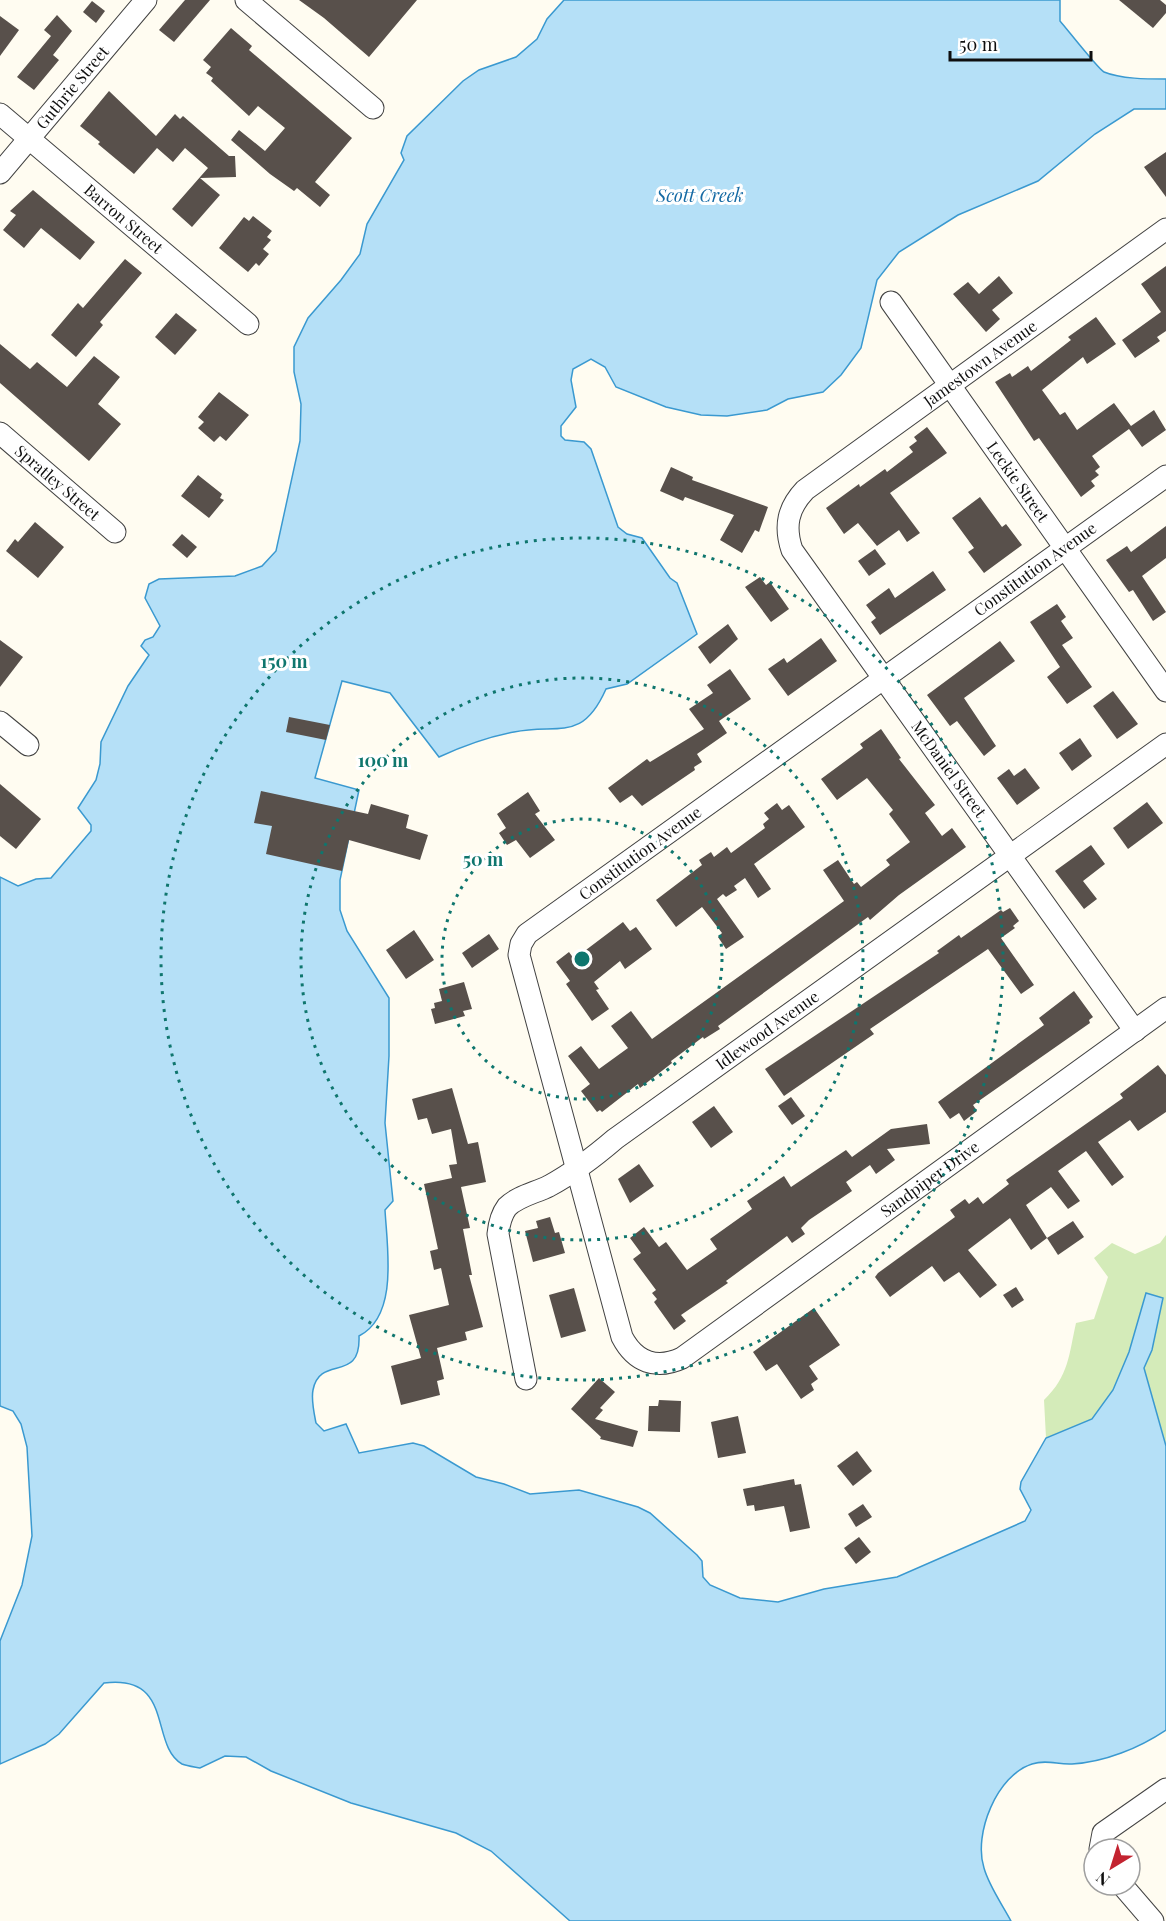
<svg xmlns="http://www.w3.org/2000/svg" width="1166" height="1921" font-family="'Playfair Display',serif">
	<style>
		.green { fill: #d4ebb9 }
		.water { fill: #b5e0f7; stroke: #3a99d0; stroke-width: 1.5 }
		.building { fill: #58504b }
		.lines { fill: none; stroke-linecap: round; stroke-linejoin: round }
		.minor-casing { stroke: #424242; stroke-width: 23 }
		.minor { stroke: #fff; stroke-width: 21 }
		.ring { fill: none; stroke: #0f766e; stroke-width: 3; stroke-dasharray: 3 6 }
		.labels { text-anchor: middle; stroke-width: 6; stroke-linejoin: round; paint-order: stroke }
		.street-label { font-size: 16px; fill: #0f0f0f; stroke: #fff }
		.water-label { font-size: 18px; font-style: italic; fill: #156aa4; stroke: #fff }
		.centre { fill: #0f766e; stroke: #fff; stroke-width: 3 }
		.ring-label { font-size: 18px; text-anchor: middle; font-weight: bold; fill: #0f766e; stroke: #fff; stroke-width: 6; stroke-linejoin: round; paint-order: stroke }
	</style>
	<rect width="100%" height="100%" fill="#fffcf1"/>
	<!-- green -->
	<path class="green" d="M1166,1235V1446L1144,1368L1152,1350L1163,1299L1146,1294C1138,1332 1122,1389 1093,1418C1083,1428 1059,1432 1046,1438L1044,1400C1069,1376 1069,1354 1076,1323L1094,1319L1108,1277L1094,1258L1112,1243L1135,1254L1160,1243Z"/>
	<!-- water -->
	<path class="water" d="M564,0H1060V21C1067,29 1099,70 1104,72C1121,79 1147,79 1166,79V109H1134L1095,134L1038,181L958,215L899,252L877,280L861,348L841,375L823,392L788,399L767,410L727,416L701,415L666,407L616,387L605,367L591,359L573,369L571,380L576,407L561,426V436L565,440L584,442L591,449L618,527L627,534L642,538L670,578L677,583L697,634L627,684L606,689C582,743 559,723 514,732C487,737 463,746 439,757L390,693L342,681L315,778L359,790L340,880V910L347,931L389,998V1056L385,1123L393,1201L385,1210C387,1247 399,1316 359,1336C361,1384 320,1354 313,1390C311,1400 314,1413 316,1423L324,1431L346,1424L359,1453L413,1443L424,1446L476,1477L504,1484L530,1494L579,1490L638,1507L650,1513L697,1555L702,1561L703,1577L710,1585L740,1598L778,1602L824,1589L897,1577L1025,1521L1031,1510L1020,1489L1021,1482L1046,1438L1092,1419L1113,1390L1129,1352L1146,1293L1163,1298L1152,1350L1144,1368L1166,1446V1730C1139,1748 1105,1762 1072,1764C1058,1765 1047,1759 1032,1764C997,1775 973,1834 984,1868C989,1886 1002,1904 1011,1921H570L491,1851L456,1833L351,1803L271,1771L246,1757L225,1756L200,1768C195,1767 187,1766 182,1764C149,1745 175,1674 104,1683L59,1734L45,1744L0,1764V1641L22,1585L32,1536L27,1447L21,1424L13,1411L0,1406V877L18,886L36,879L51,878L91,831V825L78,808L96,780L100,764L101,742L128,686L149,655L141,646L145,640L153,637L160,626L145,598L149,584L159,579L235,576L262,566L276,551L300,441L301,404L294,372V347L308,318L341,280L360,254L367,224L404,160L401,153L407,136L463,81L479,70L516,57L537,39L547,19Z"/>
	<!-- building -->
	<g class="building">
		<polygon points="185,0 210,0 174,42 159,30"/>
		<polygon points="299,0 417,0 369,57 324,18"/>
		<polygon points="1119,0 1160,0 1166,5 1166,13 1153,28"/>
		<polygon points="92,1 105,11 96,23 83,12"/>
		<polygon points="57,15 72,31 53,55 59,60 34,90 17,77 51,36 44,30"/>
		<polygon points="0,16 19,30 0,56"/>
		<polygon points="231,28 252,46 249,50 352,138 315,182 330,195 320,207 297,188 294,191 270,174 231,140 239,130 265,151 285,128 258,106 249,116 211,81 213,78 206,73 211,67 203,60"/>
		<polygon points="109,91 156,136 175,114 180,119 183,116 229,156 235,156 236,177 200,178 220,195 192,227 172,209 208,168 185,148 173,162 157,148 134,174 98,144 100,142 80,126"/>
		<polygon points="1166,152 1166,197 1144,167"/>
		<polygon points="33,190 95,242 80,260 41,228 24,248 3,230 16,215 10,211"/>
		<polygon points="253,216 272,231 267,237 271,240 263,249 269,254 259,266 256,263 248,272 219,248 244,217 249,221"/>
		<polygon points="125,259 142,273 100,322 103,325 76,357 51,335 78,303 83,308"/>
		<polygon points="1166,266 1166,331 1157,337 1160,341 1135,358 1122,340 1161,312 1141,284"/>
		<polygon points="999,276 1013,293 992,310 1000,319 986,332 953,294 968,282 979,294"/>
		<polygon points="176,313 197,330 175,355 155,337"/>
		<polygon points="1096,317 1116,344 1087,364 1083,357 1042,390 1060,415 1065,412 1077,430 1114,403 1131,426 1154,410 1166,430 1142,447 1129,429 1092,456 1100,467 1095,471 1099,475 1091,481 1095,486 1081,497 1039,438 1034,441 995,382 1010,373 1012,377 1028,366 1031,371 1071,340 1068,337"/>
		<polygon points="0,344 30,369 37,362 67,387 94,356 120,377 98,404 121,424 89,461 0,383"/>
		<polygon points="219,392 249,415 226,441 220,436 214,442 198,428 204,422 198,417"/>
		<polygon points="927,427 947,453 890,493 920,533 907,542 899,530 877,546 858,523 844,534 826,508 859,484 860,487 885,469 887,472 913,452 909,447 917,441 914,437"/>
		<polygon points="671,467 693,477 692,480 768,507 759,532 755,530 742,553 720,540 734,515 685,497 683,501 660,491"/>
		<polygon points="198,475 222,494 220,498 224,500 209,518 181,496"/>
		<polygon points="980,497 1002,527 1006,524 1022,545 984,573 968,552 974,548 952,518"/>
		<polygon points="35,522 64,547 38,578 6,551 15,539 18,542"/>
		<polygon points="1166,526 1166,558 1142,576 1166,612 1153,621 1133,590 1129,592 1106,560 1127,546 1131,552"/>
		<polygon points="182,534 197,547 187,558 172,545"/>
		<polygon points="875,549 886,564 869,576 858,561"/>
		<polygon points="933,571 946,590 880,635 871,622 876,618 866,605 889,588 895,598"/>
		<polygon points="760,577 766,585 770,582 789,609 771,622 745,587"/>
		<polygon points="1057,604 1066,617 1061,621 1073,638 1062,645 1092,687 1067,704 1047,677 1060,667 1030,622"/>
		<polygon points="728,624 738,639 710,664 698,647"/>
		<polygon points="821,638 837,661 788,696 768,669 784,658 787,663"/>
		<polygon points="0,640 23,657 0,687"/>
		<polygon points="1000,641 1015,661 964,698 996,746 984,756 957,721 950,726 927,695"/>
		<polygon points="730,669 751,699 719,721 727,733 697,754 702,762 694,767 695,770 642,806 632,795 620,803 608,788 647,759 650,762 704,729 689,709 713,693 707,685"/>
		<polygon points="1113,691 1138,724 1117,739 1093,706"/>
		<polygon points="289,717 330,725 326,740 286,732"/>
		<polygon points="881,729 901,758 899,759 935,805 925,813 942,836 952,828 966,847 899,895 870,920 868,917 725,1021 718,1026 720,1029 704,1039 703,1037 671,1061 672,1063 640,1088 638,1084 602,1112 600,1110 597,1112 581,1091 590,1084 568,1056 581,1046 599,1069 628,1048 611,1026 631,1011 652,1039 844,901 823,870 838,860 854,884 857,882 861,887 890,865 886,860 910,842 889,814 893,810 867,778 837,800 821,779 863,748 860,744"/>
		<polygon points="1080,738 1092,756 1072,771 1059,753"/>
		<polygon points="1025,768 1040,788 1017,805 997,778 1009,769 1014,776"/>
		<polygon points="0,784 41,819 16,849 0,836"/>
		<polygon points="261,791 368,814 371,804 409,815 406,828 428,835 420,860 349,840 342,871 266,854 272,826 254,823"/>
		<polygon points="528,792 540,811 535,814 555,840 530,858 516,840 507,845 499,833 506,828 497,814"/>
		<polygon points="1147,802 1163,823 1128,849 1113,828"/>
		<polygon points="777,803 782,810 789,805 805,827 754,864 771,889 758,898 745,878 734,886 737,890 726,897 723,894 717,899 744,937 726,949 718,937 722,933 702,907 676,927 656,900 702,865 699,860 711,852 714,857 727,847 731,853 765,828 763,824 769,819 764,813"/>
		<polygon points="1091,845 1105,864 1083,881 1097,899 1084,909 1055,871"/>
		<polygon points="1010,908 1019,921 1013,926 1015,928 1001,938 1034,985 1021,994 988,949 870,1029 874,1034 784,1096 765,1069 939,953 937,951 959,935 961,938 1001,910 1003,912"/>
		<polygon points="623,922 630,931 636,927 652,949 625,969 620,961 594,982 599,989 596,990 609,1009 592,1021 566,984 570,981 556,962 569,952 574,959"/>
		<polygon points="414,930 434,960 406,979 386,950"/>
		<polygon points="489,934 499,949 472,968 462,953"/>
		<polygon points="464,982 472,1009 463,1011 465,1016 435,1024 431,1009 435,1008 434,1003 442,1001 439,989"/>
		<polygon points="1074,991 1093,1017 1089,1020 1090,1023 973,1105 977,1111 964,1121 959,1113 950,1119 938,1102 1044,1025 1039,1018"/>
		<polygon points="1158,1065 1166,1075 1166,1112 1138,1131 1130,1120 1098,1142 1124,1177 1112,1186 1086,1151 1058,1171 1080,1201 1068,1209 1051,1187 1026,1205 1047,1238 1031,1250 1010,1218 968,1250 997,1285 980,1298 959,1272 944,1282 932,1266 890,1297 875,1277 878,1273 955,1217 950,1210 965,1199 969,1204 978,1197 983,1204 1009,1184 1006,1180 1123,1098 1120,1094"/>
		<polygon points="452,1088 468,1144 478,1142 486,1182 461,1187 470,1228 463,1229 472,1275 469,1275 483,1327 465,1332 467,1340 437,1348 444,1379 437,1381 440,1395 401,1405 391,1366 421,1358 409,1315 449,1305 441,1268 434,1270 430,1251 438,1249 424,1184 452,1178 449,1165 457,1164 451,1129 432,1134 427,1118 418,1120 412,1099"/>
		<polygon points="791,1097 805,1116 792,1125 778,1106"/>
		<polygon points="714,1106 733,1132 711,1148 692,1122"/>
		<polygon points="927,1124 930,1144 887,1149 895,1160 876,1174 870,1165 846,1182 852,1191 809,1220 801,1228 805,1234 792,1243 787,1236 726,1281 728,1283 681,1315 686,1321 674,1330 654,1302 657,1299 652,1293 656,1290 633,1259 641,1253 630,1238 644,1227 659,1247 666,1242 687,1270 717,1249 710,1239 752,1209 747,1201 784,1176 791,1187 846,1150 852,1157 891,1129"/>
		<polygon points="639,1164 654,1186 630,1203 618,1179"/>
		<polygon points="550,1217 555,1233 559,1232 565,1253 533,1262 525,1231 538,1228 536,1221"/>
		<polygon points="1073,1221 1084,1237 1058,1255 1047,1238"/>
		<polygon points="1016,1287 1024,1300 1012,1308 1003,1295"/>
		<polygon points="574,1288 586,1331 561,1338 549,1295"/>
		<polygon points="814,1308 840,1345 809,1366 818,1379 811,1384 814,1390 801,1399 777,1364 766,1371 753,1352"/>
		<polygon points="599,1378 615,1392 600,1408 603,1410 595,1419 638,1431 633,1447 600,1439 601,1437 571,1409"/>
		<polygon points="659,1400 681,1401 680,1432 648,1431 649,1406 658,1406"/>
		<polygon points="738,1416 746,1453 718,1458 711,1422"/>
		<polygon points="857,1451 872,1471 853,1486 837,1466"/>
		<polygon points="794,1479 795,1485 801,1484 810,1528 790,1532 784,1506 755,1511 754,1505 747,1506 743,1489"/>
		<polygon points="863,1504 872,1517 856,1527 848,1514"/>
		<polygon points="859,1537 871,1552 856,1564 844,1548"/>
	</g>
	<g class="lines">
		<!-- minor casing -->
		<g class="minor-casing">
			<g id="minor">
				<polyline points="246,0 373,108"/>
				<path id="s1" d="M0,114L248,324"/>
				<path id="s2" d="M0,173L146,0"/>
				<path id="s3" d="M891,302L1166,691"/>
				<path id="s4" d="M0,433L115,532"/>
				<path id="s5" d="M1166,476L527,934L521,944L519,955L622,1337C635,1362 656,1370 682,1358L1166,1008"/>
				<polyline points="0,722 28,745"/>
				<path id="s6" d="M1135,1031L792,550C784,526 788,508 805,490L1166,229"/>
				<path id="s7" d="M526,1379L498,1234C499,1224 501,1215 507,1207C518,1196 535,1193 549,1186C573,1173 594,1157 615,1139L1166,744"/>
				<polyline points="1100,1849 1103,1833 1166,1789"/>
				<polyline points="1122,1885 1153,1921"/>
			</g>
		</g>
		<!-- minor -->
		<use href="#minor" class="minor"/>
	</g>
	<!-- distance rings -->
	<g class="ring">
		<circle cx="582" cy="959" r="140"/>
		<circle cx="582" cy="959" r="281"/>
		<circle cx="582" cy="959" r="421"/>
	</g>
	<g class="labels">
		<!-- street labels -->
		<g class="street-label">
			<text dy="6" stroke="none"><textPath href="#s2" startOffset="112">Guthrie Street</textPath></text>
			<text dy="6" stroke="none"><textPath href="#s1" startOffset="162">Barron Street</textPath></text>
			<text dy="6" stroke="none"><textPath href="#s6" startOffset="872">Jamestown Avenue</textPath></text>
			<text dy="6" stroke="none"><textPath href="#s4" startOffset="76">Spratley Street</textPath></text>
			<text dy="6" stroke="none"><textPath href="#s3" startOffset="220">Leckie Street</textPath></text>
			<text transform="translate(1035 569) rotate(-36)" y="6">Constitution Avenue</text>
			<text transform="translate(949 769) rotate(54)" y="6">McDaniel Street</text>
			<text transform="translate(640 853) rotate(-36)" y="6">Constitution Avenue</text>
			<text dy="6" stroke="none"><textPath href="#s7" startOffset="492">Idlewood Avenue</textPath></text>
			<text dy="6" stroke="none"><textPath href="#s5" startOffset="1582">Sandpiper Drive</textPath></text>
		</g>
		<!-- water labels -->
		<g class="water-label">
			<text x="700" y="202">Scott Creek</text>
		</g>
	</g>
	<circle cx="582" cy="959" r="9" class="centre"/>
	<g class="ring-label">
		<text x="284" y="668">150 m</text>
		<text x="383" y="767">100 m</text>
		<text x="483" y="866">50 m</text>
	</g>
	<!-- north arrow -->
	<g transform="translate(1112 1867) rotate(218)"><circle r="28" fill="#ffffff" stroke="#9f9f9f" stroke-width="1.5"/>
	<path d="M0-4.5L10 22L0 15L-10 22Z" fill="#c32330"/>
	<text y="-9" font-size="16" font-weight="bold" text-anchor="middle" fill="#0f0f0f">N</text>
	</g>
	<!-- scale -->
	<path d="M950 51v9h141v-9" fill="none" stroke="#0f0f0f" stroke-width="3"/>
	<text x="959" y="51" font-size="18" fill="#0f0f0f" stroke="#ffffff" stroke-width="4.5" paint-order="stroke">50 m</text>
</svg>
